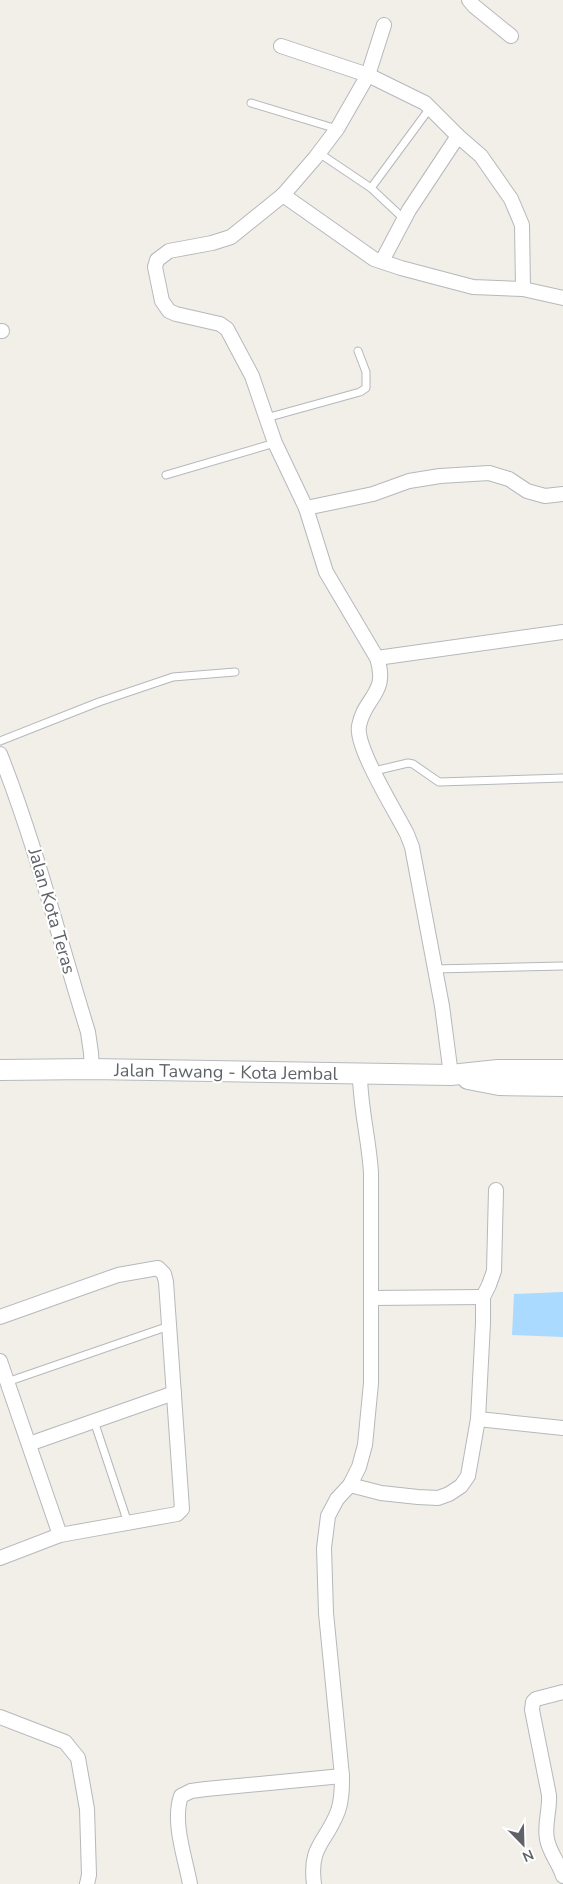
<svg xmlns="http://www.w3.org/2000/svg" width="563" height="1884" font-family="'Nunito Sans',sans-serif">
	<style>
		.water { fill: #aadaff }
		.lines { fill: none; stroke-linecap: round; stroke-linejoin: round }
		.service-casing { stroke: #b5b8bc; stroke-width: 9 }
		.minor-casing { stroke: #b5b8bc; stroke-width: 16 }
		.secondary-casing { stroke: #b6babf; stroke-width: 22 }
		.service { stroke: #fff; stroke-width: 7 }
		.minor { stroke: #fff; stroke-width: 14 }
		.secondary { stroke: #fff; stroke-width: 20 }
		.labels { text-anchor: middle; stroke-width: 4.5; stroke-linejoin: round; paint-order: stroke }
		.street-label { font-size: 18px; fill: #5f6368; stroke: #fff }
	</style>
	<rect width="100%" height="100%" fill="#f1efe8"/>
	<!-- water -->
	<polygon class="water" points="563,1292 563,1337 512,1335 514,1294"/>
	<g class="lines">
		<!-- service casing -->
		<g class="service-casing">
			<g id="service">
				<polyline points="251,103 337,129"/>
				<polyline points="319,153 371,188 404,219"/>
				<polyline points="371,188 430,108"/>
				<polyline points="266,418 360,392 366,388 366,372 358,351"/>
				<polyline points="166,475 275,443"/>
				<polyline points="0,741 99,702 173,677 235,672"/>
				<polyline points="374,771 408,763 413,764 439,782 563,778"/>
				<polyline points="435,969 563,966"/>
				<polyline points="7,1382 169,1326"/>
				<polyline points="94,1421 128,1523"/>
			</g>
		</g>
		<!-- minor casing -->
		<g class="minor-casing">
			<g id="minor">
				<polyline points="469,0 474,6 511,36"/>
				<path d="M384,25L368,75L337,129L315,158L283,195L231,237L212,243L169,251L157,260L155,267L162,301L169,311L176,314L220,324L227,329L252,376L275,443L306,508L326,572L377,658C389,694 364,697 359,726C355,747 396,812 407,834L412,847L442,1006L451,1075"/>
				<polyline points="281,46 368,75 425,103 458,136 481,156 511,199 522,225 523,289"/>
				<polyline points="283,195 374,259 401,268 473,287 523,289 563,298"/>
				<polyline points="382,261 409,210 458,136"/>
				<polyline points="0,331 2,331"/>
				<polyline points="306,508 373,494 409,481 440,476 489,473 509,479 527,491 545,496 563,494"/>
				<polyline points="377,658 563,632"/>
				<path d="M0,754C36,845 59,939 88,1032L91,1053L92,1069"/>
				<polyline points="371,1298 483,1297"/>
				<polyline points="0,1317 118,1275 158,1268 164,1274 166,1282 182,1509 177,1514 60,1535 0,1558"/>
				<polyline points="0,1361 60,1535"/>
				<polyline points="478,1419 563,1428"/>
				<polyline points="29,1444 174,1393"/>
				<polyline points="350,1485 381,1493 418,1497 438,1498 449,1494 461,1486 468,1476 478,1419 483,1323 483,1297 489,1285 494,1271 496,1190"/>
				<path d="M563,1692L536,1699L533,1702L532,1710L549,1795C550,1810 544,1825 547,1839C549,1852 559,1863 563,1876"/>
				<polyline points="0,1717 65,1742 78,1758 87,1809 89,1875 87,1884"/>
				<path d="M190,1884C185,1857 172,1822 181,1796L191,1791L206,1789L342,1776"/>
				<path d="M314,1884C309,1845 326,1843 338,1811C342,1800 342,1788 342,1776L326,1613L324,1548L328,1516L337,1499L350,1485L359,1467L365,1445L371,1383V1173C369,1139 360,1107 360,1074"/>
			</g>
		</g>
		<!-- secondary casing -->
		<g class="secondary-casing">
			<g id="secondary">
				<polyline points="0,1070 92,1069 451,1075 498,1070 563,1070"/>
				<polyline points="468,1079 499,1085 563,1086"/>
			</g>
		</g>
		<!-- service -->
		<use href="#service" class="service"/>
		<!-- minor -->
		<use href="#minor" class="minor"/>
		<!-- secondary -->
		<use href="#secondary" class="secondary"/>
	</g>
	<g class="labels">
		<!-- street labels -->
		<g class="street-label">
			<text transform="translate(52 911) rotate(74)" y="6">Jalan Kota Teras</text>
			<text transform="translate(226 1072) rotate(1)" y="6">Jalan Tawang - Kota Jembal</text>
		</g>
	</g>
	<!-- north arrow -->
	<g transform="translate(523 1844) rotate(157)" stroke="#ffffff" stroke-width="4" paint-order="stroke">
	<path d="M0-4L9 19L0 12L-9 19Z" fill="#5f6368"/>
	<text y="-8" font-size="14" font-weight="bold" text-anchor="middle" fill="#5f6368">N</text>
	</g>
</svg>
